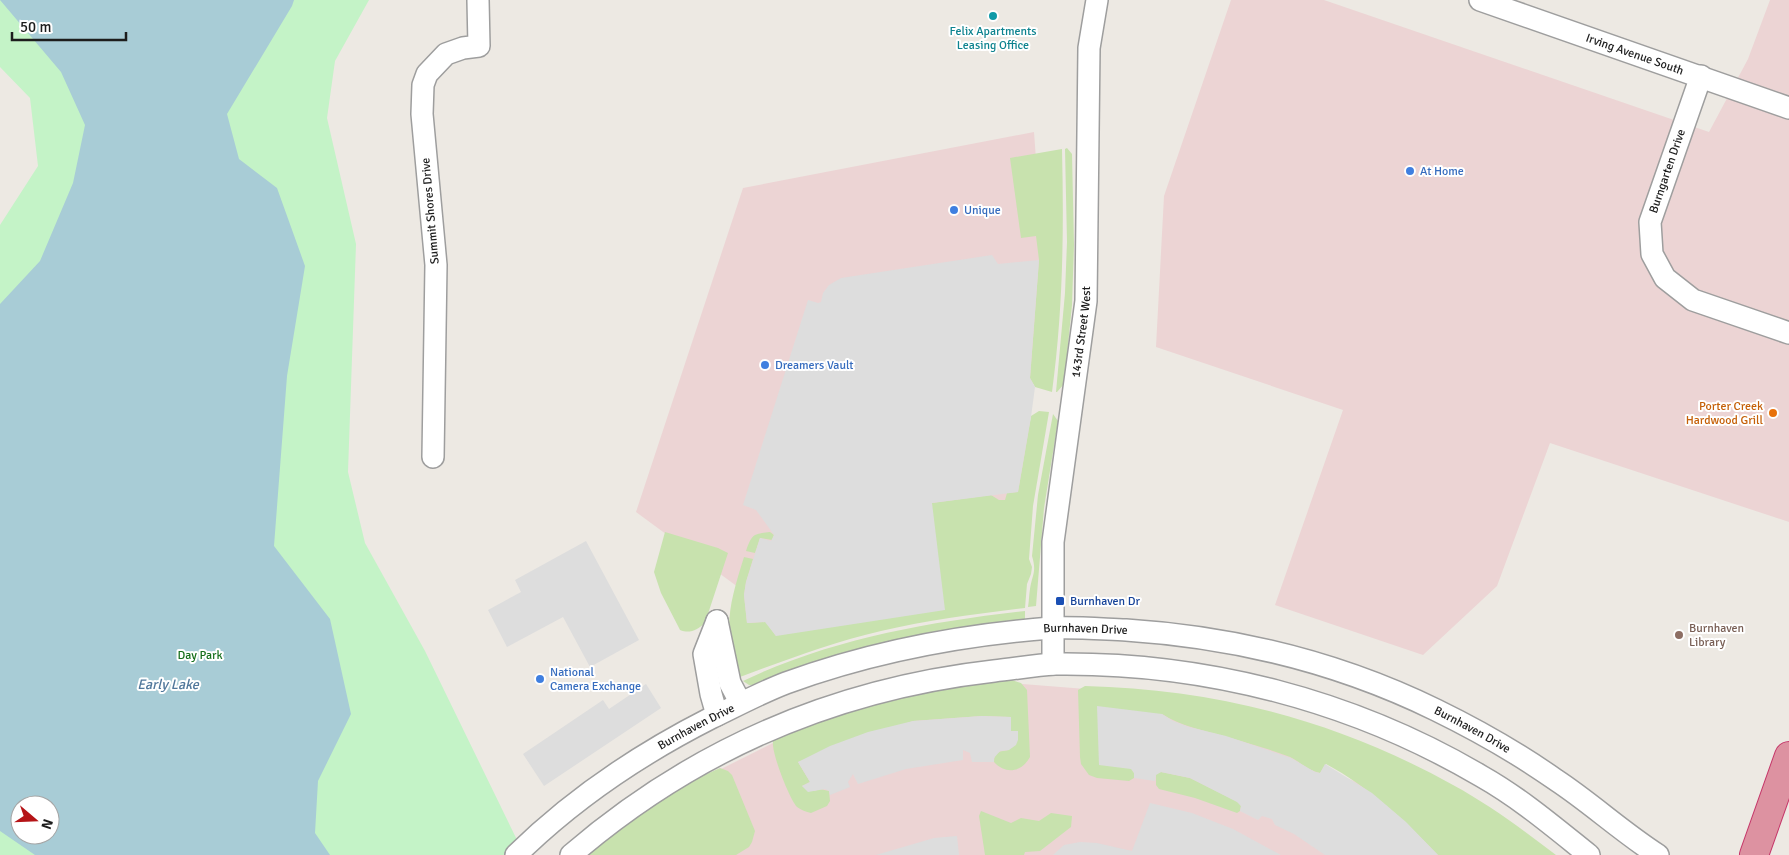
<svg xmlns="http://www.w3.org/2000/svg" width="1789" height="855" font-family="Signika,sans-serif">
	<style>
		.commercial { fill: #ecd4d4 }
		.grass { fill: #c8e2ae }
		.park { fill: #c4f3c7; fill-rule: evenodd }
		.parking { fill: #ddd }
		.water { fill: #a8ccd6; fill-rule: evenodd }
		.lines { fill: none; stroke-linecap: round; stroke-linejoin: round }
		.minor-casing { stroke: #9e9e9e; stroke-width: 24 }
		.highway-casing { stroke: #c53669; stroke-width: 30 }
		.minor { stroke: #fff; stroke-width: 21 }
		.highway { stroke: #dd92a1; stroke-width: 28 }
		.culture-dot { fill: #0f9aa8; stroke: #fff; stroke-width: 2 }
		.shop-dot { fill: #3f7fe0; stroke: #fff; stroke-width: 2 }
		.food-dot { fill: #e8710a; stroke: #fff; stroke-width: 2 }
		.transit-dot { fill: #1a4fb4; stroke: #fff; stroke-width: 2 }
		.education-dot { fill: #8d6e63; stroke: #fff; stroke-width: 2 }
		.labels { text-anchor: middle; stroke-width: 4; stroke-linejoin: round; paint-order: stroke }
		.culture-label { font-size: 12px; fill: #0d838f; stroke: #fff }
		.street-label { font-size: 12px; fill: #1d1d1d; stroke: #fff }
		.shop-label { font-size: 12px; fill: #366cbe; stroke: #fff; text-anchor: start }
		.food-label { font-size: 12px; fill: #c56008; stroke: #fff; text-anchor: end }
		.transit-label { font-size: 12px; fill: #164399; stroke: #fff; text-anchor: start }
		.education-label { font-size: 12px; fill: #785e54; stroke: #fff; text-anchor: start }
		.park-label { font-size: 12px; fill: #166f1c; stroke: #fff }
		.water-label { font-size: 14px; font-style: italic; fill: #50779b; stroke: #fff }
	</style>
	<rect width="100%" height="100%" fill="#ede9e3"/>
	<!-- commercial -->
	<g class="commercial">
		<polygon points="1231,0 1324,0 1709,132 1748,59 1770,0 1789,0 1789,522 1550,443 1497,586 1423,655 1275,605 1343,410 1156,347 1164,196"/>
		<polygon points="1034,132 1043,256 1016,601 747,643 742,590 636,512 743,188"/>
		<polygon points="1010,683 1124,692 1545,855 591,855 713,773 783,738"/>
	</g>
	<!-- grass -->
	<g class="grass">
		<polygon points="1067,148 1072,154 1074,245 1072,305 1064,384 1057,392 1056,392 1065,293 1067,242 1065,149"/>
		<path d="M1062,149C1064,231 1063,311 1052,392L1035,387L1030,378L1039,260L1036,236L1021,238L1010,158Z"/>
		<path d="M1039,411L1049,412L1033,506L1029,559L1032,567L1031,574L1027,584L1025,608C976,614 929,620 881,631C833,642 786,660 740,677C721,631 730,602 744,557L753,559L746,582L744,595L747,623L766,622L776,636L932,503L991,495L999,500H1005L1007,493L1018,492L1031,416Z"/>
		<path d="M1053,414L1058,421L1044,508L1036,606L1028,607C1029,601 1029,595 1030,589C1032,575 1037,572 1032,556L1038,495Z"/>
		<path d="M665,532L718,548L728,553L705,623C697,630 690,634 680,630L678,626L661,593L654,572Z"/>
		<path d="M770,532L774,535L772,540L760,538L755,553L746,551C752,534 753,534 770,532Z"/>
		<path d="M1025,611V619L1023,621C966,627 909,635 853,651C820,660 788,674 755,685H749L743,681C831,639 928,622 1025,611Z"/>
		<path d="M1008,679L1021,683L1027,690L1030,757C1022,772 1006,775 994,762C994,752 1000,751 1009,750L1011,717L982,716L913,721L798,762L810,782L802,786L814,791L820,789L829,791L830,801L827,806L811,813C806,812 801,810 797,807C789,798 771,752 773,741L778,737C814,723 850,708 887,700C927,691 968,685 1008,679Z"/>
		<path d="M1085,686C1216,689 1338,721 1453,785C1490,805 1523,830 1556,855H1438C1404,820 1369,787 1326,764L1320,773C1309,771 1300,762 1290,757C1269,749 1245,742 1223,736C1202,730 1181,726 1162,714L1132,769L1134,773V778L1129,781L1097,778L1089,775L1081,764L1080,757L1078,690Z"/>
		<polygon points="720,768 728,771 732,775 755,831 752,842 749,847 736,855 587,855 648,808 691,781"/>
		<polygon points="1161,772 1190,778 1238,802 1241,806 1240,811 1237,813 1195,798 1159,789 1156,785 1156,774"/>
		<polygon points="981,811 1011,823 1021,818 1039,821 1051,813 1072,816 1071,827 1040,851 1025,852 1024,855 985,855 979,816"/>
	</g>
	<!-- park -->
	<path class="park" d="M0,0H369L335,61L327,118L356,244L348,472L365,543L425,651L518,842L504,855H0V225L38,166L30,98L0,67ZM20,805H50V835H20Z"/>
	<!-- parking -->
	<g class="parking">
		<polygon points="992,255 998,264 1039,260 1030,378 1035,387 1031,417 1018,492 932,503 945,610 776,636 765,622 747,623 744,595 746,582 760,538 771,541 774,535 756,510 743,505 808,300 818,303 821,302 823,293 829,285 841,278"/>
		<polygon points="586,541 639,640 590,667 563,617 507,647 488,610 521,592 515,580"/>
		<polygon points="646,684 661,708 544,786 523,754 603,700 609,709"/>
		<polygon points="1097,706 1162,714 1173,721 1189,727 1226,736 1291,758 1315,772 1320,773 1325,764 1372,793 1406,822 1438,855 1325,855 1294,834 1275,825 1272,819 1262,816 1258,820 1240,811 1241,806 1237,802 1190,778 1161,772 1156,775 1155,781 1134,778 1134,773 1131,769 1099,765"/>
		<polygon points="982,716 1011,717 1011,731 1018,731 1018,740 1016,745 1009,750 1000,751 994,758 994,762 972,762 970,753 963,750 963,760 906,769 858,784 853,774 848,782 850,787 830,795 829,791 825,789 808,792 802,786 810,782 798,762 830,746 868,732 913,721"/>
		<polygon points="1150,803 1192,813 1233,829 1281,855 1053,855 1064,845 1080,842 1097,843 1132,851"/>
		<polygon points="957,836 959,855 876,855 934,838"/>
	</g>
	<!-- water -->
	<path class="water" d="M0,0H294L292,6L227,114L239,159L277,188L305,266L287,376L274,546L330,619L351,714L318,781L315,833L330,855H35L0,831V304L40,261L73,183L85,125L61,72ZM20,805H50V835H20Z"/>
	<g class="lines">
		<!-- minor casing -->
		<g class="minor-casing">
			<g id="minor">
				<path id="s1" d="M1480,0L1789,108"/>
				<polyline points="1701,76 1650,222 1652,254 1665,278 1693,300 1789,333"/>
				<polyline points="433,457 436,265 422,114 423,85 427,74 446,54 463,48 479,46 478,0"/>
				<polyline points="717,621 704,654 711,694 717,715"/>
				<polyline points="717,621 730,683 740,702"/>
				<path id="s2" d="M1053,664V542L1086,301L1089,48L1097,0"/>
				<path id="s3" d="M516,855C573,799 640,754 711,718C736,706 760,693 786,683C871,652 960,635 1051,628C1075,627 1101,629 1126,630C1233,637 1340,663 1436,710C1477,730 1519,754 1556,780C1591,803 1622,832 1658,855"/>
				<path d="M571,855C693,750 835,689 994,671C1014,669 1035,665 1055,664C1204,662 1352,700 1481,776C1520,798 1554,827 1589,855"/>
			</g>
		</g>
		<!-- highway casing -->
		<g class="highway-casing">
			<polyline id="highway" points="1754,855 1789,756"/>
		</g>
		<!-- minor -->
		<use href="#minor" class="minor"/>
		<!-- highway -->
		<use href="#highway" class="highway"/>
	</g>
	<!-- markers -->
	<circle class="culture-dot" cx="993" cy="16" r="5"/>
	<g class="shop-dot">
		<circle cx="1410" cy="171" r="5"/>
		<circle cx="954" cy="210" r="5"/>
		<circle cx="765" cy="365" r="5"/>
		<circle cx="540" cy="679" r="5"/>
	</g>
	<circle class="food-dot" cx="1773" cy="413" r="5"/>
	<rect class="transit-dot" x="1055" y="596" width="10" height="10" rx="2.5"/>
	<circle class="education-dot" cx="1679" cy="635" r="5"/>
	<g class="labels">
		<!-- culture labels -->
		<g class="culture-label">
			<text x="993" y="35">Felix Apartments<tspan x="993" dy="14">Leasing Office</tspan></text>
		</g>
		<!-- street labels -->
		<g class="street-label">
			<text dy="4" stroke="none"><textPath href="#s1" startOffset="164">Irving Avenue South</textPath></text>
			<text transform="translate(1667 171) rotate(-71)" y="4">Burngarten Drive</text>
			<text transform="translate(430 211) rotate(-95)" y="4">Summit Shores Drive</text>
			<text dy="4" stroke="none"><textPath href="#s2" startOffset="334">143rd Street West</textPath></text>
			<text dy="4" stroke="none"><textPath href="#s3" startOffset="628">Burnhaven Drive</textPath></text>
			<text dy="4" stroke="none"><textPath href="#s3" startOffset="222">Burnhaven Drive</textPath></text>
			<text dy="4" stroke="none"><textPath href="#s3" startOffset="1032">Burnhaven Drive</textPath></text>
		</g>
		<!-- shop labels -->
		<g class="shop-label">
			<text x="1420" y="175">At Home</text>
			<text x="964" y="214">Unique</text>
			<text x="775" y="369">Dreamers Vault</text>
			<text x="550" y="676">National<tspan x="550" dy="14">Camera Exchange</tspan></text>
		</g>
		<!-- food labels -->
		<g class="food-label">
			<text x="1763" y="410">Porter Creek<tspan x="1763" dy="14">Hardwood Grill</tspan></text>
		</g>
		<!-- transit labels -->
		<g class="transit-label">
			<text x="1070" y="605">Burnhaven Dr</text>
		</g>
		<!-- education labels -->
		<g class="education-label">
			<text x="1689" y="632">Burnhaven<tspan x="1689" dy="14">Library</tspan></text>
		</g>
		<!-- park labels -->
		<g class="park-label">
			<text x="200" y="659">Day Park</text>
		</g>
		<!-- water labels -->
		<g class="water-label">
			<text x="168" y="689">Early Lake</text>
		</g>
	</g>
	<!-- north arrow -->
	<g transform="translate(35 820) rotate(109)"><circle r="24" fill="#ffffff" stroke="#a5a5a5"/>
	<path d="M0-4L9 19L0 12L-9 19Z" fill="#b51417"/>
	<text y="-8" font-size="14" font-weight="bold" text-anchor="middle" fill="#1d1d1d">N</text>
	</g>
	<!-- scale -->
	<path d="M12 32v8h114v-8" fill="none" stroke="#1d1d1d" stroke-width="2.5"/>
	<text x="20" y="32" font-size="15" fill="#1d1d1d" stroke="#ffffff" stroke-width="4" paint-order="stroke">50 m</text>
</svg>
